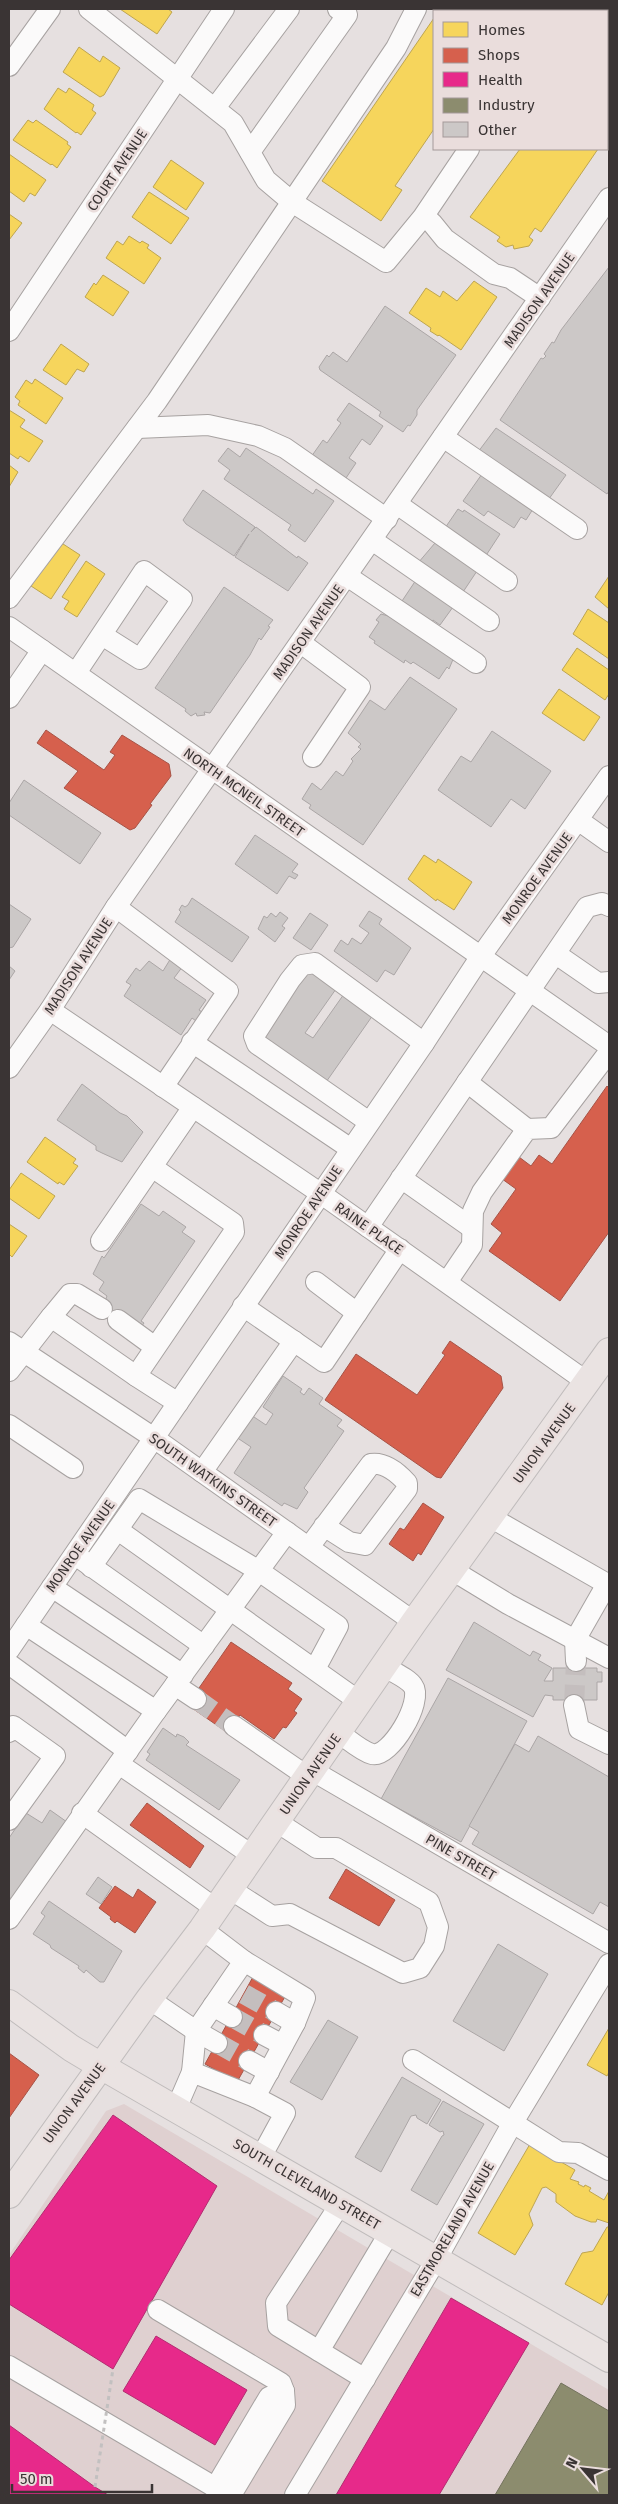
<svg xmlns="http://www.w3.org/2000/svg" width="618" height="2504" font-family="'Fira Sans',sans-serif">
	<style>
		.built { fill: #dfd0d0 }
		.homes { fill: #f6d55c; stroke: #bea550 }
		.shops { fill: #d6604d; stroke: #a75346 }
		.health { fill: #e7298a; stroke: #b32c70 }
		.industry { fill: #8c8c6e; stroke: #73725d }
		.building { fill: #ccc8c7; stroke: #aba6a6 }
		.lines { fill: none; stroke-linecap: round; stroke-linejoin: round }
		.minor-tunnel { stroke: #c4bebe; stroke-width: 20; stroke-dasharray: 20 10; stroke-linecap: butt }
		.minor-casing { stroke: #a7a2a1; stroke-width: 22 }
		.major-casing { stroke: #c0bcbc; stroke-width: 28 }
		.minor { stroke: #fbfafa; stroke-width: 20 }
		.major { stroke: #eae3e2; stroke-width: 26 }
		.path-bridge { stroke: #c2c0c0; stroke-width: 3; stroke-dasharray: 4 4; stroke-linecap: butt }
		.labels { text-anchor: middle; stroke-width: 5; stroke-linejoin: round; paint-order: stroke }
		.street-label { font-size: 14px; fill: #3a3434; stroke: #eadddc }
	</style>
	<rect width="100%" height="100%" fill="#e6e0e0"/>
	<!-- built -->
	<polygon class="built" points="124,2104 609,2390 609,2495 9,2495 9,2255 106,2111"/>
	<!-- homes -->
	<g class="homes">
		<polygon points="120,9 168,9 172,12 157,34"/>
		<polygon points="434,18 434,129 395,186 402,190 381,221 322,181"/>
		<polygon points="79,47 100,62 103,56 120,68 104,95 100,97 63,72"/>
		<polygon points="607,57 609,59 609,132 607,135"/>
		<polygon points="58,88 66,93 69,88 94,105 92,110 96,113 81,135 77,132 76,133 44,109"/>
		<polygon points="28,120 33,123 36,120 68,142 67,144 71,147 57,168 52,164 51,165 13,140"/>
		<polygon points="520,149 598,149 541,232 535,228 529,237 533,240 529,246 514,249 513,245 506,247 497,241 500,237 470,217"/>
		<polygon points="9,154 46,180 35,196 30,193 24,202 9,191"/>
		<polygon points="171,160 204,183 186,210 153,187"/>
		<polygon points="149,192 189,218 171,244 132,217"/>
		<polygon points="9,214 22,223 9,240"/>
		<polygon points="129,236 140,243 142,241 149,245 147,248 161,258 144,284 106,258 117,241 123,245"/>
		<polygon points="103,275 129,292 113,316 85,297 94,283 96,285"/>
		<polygon points="474,281 497,297 461,350 439,335 438,336 430,331 431,328 409,313 426,288 440,297 443,291 457,301"/>
		<polygon points="61,344 89,364 84,372 77,369 66,385 43,370"/>
		<polygon points="35,379 63,398 46,424 18,405 20,401 15,397 26,380 32,384"/>
		<polygon points="9,410 25,420 20,427 43,441 29,462 20,456 18,459 9,453"/>
		<polygon points="9,465 18,472 9,487"/>
		<polygon points="60,542 80,555 51,599 31,586"/>
		<polygon points="86,561 105,574 77,617 64,609 69,601 62,597"/>
		<polygon points="609,576 609,609 595,597"/>
		<polygon points="588,609 609,623 609,659 573,634"/>
		<polygon points="577,648 609,670 609,694 605,700 562,670"/>
		<polygon points="559,689 600,717 584,741 542,713"/>
		<polygon points="424,855 436,863 438,859 472,882 454,910 437,899 436,901 408,879"/>
		<polygon points="45,1137 76,1159 73,1163 78,1166 64,1185 59,1182 58,1184 27,1162"/>
		<polygon points="21,1173 55,1196 39,1219 9,1198 9,1190"/>
		<polygon points="9,1224 27,1236 12,1257 9,1254"/>
		<polygon points="609,2028 609,2072 607,2076 587,2065"/>
		<polygon points="530,2144 575,2170 570,2179 579,2182 578,2184 584,2187 585,2185 591,2188 589,2191 604,2200 609,2191 609,2226 609,2223 597,2219 596,2222 591,2222 575,2216 556,2202 556,2194 546,2187 542,2188 529,2214 533,2225 515,2255 478,2233"/>
		<polygon points="607,2227 609,2227 609,2292 602,2305 565,2284 582,2253 593,2251"/>
	</g>
	<!-- shops -->
	<g class="shops">
		<polygon points="46,730 104,770 115,755 110,752 122,735 169,764 171,776 150,804 152,805 135,828 130,830 64,788 78,771 37,743"/>
		<polygon points="607,1086 609,1088 609,1232 560,1301 489,1251 502,1233 491,1224 516,1189 498,1176 515,1154 531,1166 539,1155 552,1164"/>
		<polygon points="450,1341 501,1376 503,1388 441,1478 436,1477 325,1400 356,1354 417,1395 445,1355 442,1353"/>
		<polygon points="423,1503 444,1517 421,1555 418,1553 413,1561 389,1544 400,1528 404,1530"/>
		<polygon points="231,1642 292,1683 288,1689 302,1699 294,1711 297,1713 286,1728 283,1727 274,1739 240,1715 228,1733 192,1708 204,1691 199,1688"/>
		<polygon points="147,1803 204,1846 190,1868 130,1825"/>
		<polygon points="346,1869 395,1900 379,1926 329,1898"/>
		<polygon points="115,1886 133,1898 138,1889 156,1902 135,1933 117,1921 115,1923 110,1919 111,1917 99,1908"/>
		<polygon points="254,1975 287,1993 237,2082 205,2064"/>
		<polygon points="9,2053 39,2075 9,2118"/>
	</g>
	<!-- health -->
	<g class="health">
		<polygon points="113,2115 217,2186 113,2369 9,2304 9,2260"/>
		<polygon points="451,2298 529,2343 439,2495 336,2495"/>
		<polygon points="156,2336 247,2390 215,2445 123,2391"/>
		<polygon points="9,2425 95,2487 108,2495 9,2495"/>
	</g>
	<!-- industry -->
	<polygon class="industry" points="561,2383 609,2411 609,2495 495,2495"/>
	<!-- building -->
	<g class="building">
		<polygon points="609,267 609,491 607,494 500,420 541,358 543,359 546,356 544,354 552,342 554,343 561,330"/>
		<polygon points="385,306 456,355 417,410 417,415 410,426 408,425 403,432 379,416 381,412 320,370 319,367 327,355 329,357 333,352 347,362"/>
		<polygon points="349,403 383,426 370,445 362,439 349,458 356,463 344,481 311,457 323,440 327,443 341,423 337,420"/>
		<polygon points="496,428 566,475 546,503 478,452"/>
		<polygon points="228,448 240,457 246,448 313,494 316,489 334,501 305,542 288,530 291,525 224,479 230,470 218,461"/>
		<polygon points="482,474 533,509 526,520 521,517 514,528 488,511 484,516 463,501"/>
		<polygon points="203,490 255,527 251,532 256,527 297,558 298,556 308,563 288,591 235,557 249,534 234,556 186,524 183,520"/>
		<polygon points="458,509 463,512 464,510 500,534 485,557 445,528"/>
		<polygon points="435,543 477,571 461,595 418,563"/>
		<polygon points="416,580 453,607 440,625 433,620 430,625 400,604"/>
		<polygon points="224,587 273,620 268,626 270,627 261,640 259,638 250,655 210,713 204,712 205,715 197,716 196,713 191,716 185,711 186,709 155,688"/>
		<polygon points="381,614 392,617 454,657 449,669 447,667 439,679 413,662 411,664 405,660 404,663 374,643 375,641 369,637 379,622 376,620"/>
		<polygon points="410,677 457,709 363,845 309,808 311,805 302,799 312,783 321,790 336,771 343,776 353,761 351,759 361,749 358,747 361,744 348,733 370,700 385,710"/>
		<polygon points="492,731 551,771 525,809 511,799 491,827 438,790 461,756 471,762"/>
		<polygon points="24,780 101,833 80,864 9,815 9,803"/>
		<polygon points="255,835 298,864 292,872 298,875 295,879 289,876 277,894 235,864"/>
		<polygon points="192,898 249,937 232,962 175,922 181,912 179,910 182,905 185,907 188,905"/>
		<polygon points="9,904 31,919 13,947 9,948"/>
		<polygon points="369,911 382,919 379,924 411,948 394,975 385,970 377,982 334,951 341,940 348,945 352,938 361,944 369,933 359,926"/>
		<polygon points="280,912 288,918 282,926 285,928 275,942 258,929 264,916 267,918 271,913 276,917"/>
		<polygon points="310,913 328,925 311,950 293,938"/>
		<polygon points="171,958 183,966 174,978 206,1000 199,1010 202,1012 196,1021 192,1018 181,1035 124,996 131,985 126,982 136,968 140,971 149,961 163,971"/>
		<polygon points="9,966 15,971 9,980"/>
		<polygon points="307,969 336,989 305,1033 313,1038 344,994 373,1015 324,1085 259,1041"/>
		<polygon points="82,1084 120,1113 127,1116 143,1132 122,1162 102,1153 96,1150 96,1146 57,1120"/>
		<polygon points="141,1204 159,1216 163,1211 186,1227 182,1232 195,1241 141,1321 144,1323 139,1330 115,1324 100,1313 107,1296 99,1290 104,1282 93,1274 102,1256 104,1258"/>
		<polygon points="283,1376 302,1389 300,1392 304,1395 309,1388 323,1398 319,1404 342,1420 337,1426 344,1431 304,1488 308,1492 297,1509 284,1503 282,1506 234,1473 251,1447 236,1437 251,1415 266,1425 273,1414 263,1407"/>
		<polygon points="474,1622 530,1656 533,1651 541,1655 538,1660 552,1668 544,1681 553,1681 553,1668 597,1668 597,1672 602,1672 602,1682 597,1682 597,1700 553,1700 553,1696 545,1695 533,1717 446,1670"/>
		<polygon points="448,1678 527,1721 461,1842 381,1799"/>
		<polygon points="163,1728 176,1737 177,1734 184,1737 189,1742 186,1745 240,1780 219,1810 146,1760 150,1754 147,1752"/>
		<polygon points="538,1736 609,1777 609,1907 600,1902 593,1914 472,1844 479,1832 469,1826 515,1744 529,1752"/>
		<polygon points="50,1810 67,1822 13,1900 9,1897 9,1838 26,1813 42,1823"/>
		<polygon points="98,1877 112,1887 101,1904 86,1894"/>
		<polygon points="49,1901 122,1951 104,1982 100,1982 86,1970 84,1973 78,1968 79,1966 51,1948 50,1945 33,1934 45,1916 41,1913"/>
		<polygon points="498,1944 548,1974 504,2051 453,2021"/>
		<polygon points="328,2020 358,2037 322,2100 290,2082"/>
		<polygon points="402,2077 441,2100 427,2124 417,2118 416,2115 411,2116 381,2172 355,2157"/>
		<polygon points="443,2101 484,2124 437,2205 411,2190 442,2136 444,2135 443,2131 440,2132 429,2125"/>
	</g>
	<g class="lines">
		<!-- minor-tunnel -->
		<g class="minor-tunnel">
			<polyline points="196,1699 234,1726"/>
			<polyline points="574,1705 576,1661"/>
			<polyline points="244,1994 276,2012"/>
			<polyline points="232,2017 264,2035"/>
			<polyline points="217,2043 249,2061"/>
		</g>
		<!-- minor casing -->
		<g class="minor-casing">
			<g id="minor">
				<polyline points="89,9 233,123 266,180 292,202 386,262 423,217 469,149"/>
				<polyline points="568,9 572,11"/>
				<polyline points="607,33 609,39"/>
				<polyline points="9,66 50,9"/>
				<polyline points="215,108 289,9"/>
				<polyline points="250,152 347,15 338,9"/>
				<polyline points="432,223 445,239 494,274 510,278 540,298"/>
				<polyline points="9,331 224,9"/>
				<polyline points="137,428 208,425 258,436 285,448 387,519"/>
				<polyline points="443,437 577,529"/>
				<polyline points="397,504 507,581"/>
				<polyline points="372,540 489,621"/>
				<polyline points="347,576 476,663"/>
				<polyline points="9,598 157,401 396,48 416,9"/>
				<polyline points="9,627 609,1046"/>
				<polyline points="301,643 360,687 313,757"/>
				<polyline points="76,673 144,571 182,599 140,659 102,635"/>
				<polyline points="9,698 42,650"/>
				<polyline points="578,820 609,842"/>
				<polyline points="116,907 228,991 163,1087"/>
				<polyline points="556,954 598,983 609,982"/>
				<polyline points="50,1010 320,1193 587,1382"/>
				<polyline points="192,1042 351,1149"/>
				<polyline points="9,1068 50,1010 116,907 609,198"/>
				<polyline points="467,1082 527,1129"/>
				<polyline points="369,1122 257,1044 254,1036 290,980 302,965 315,963 424,1043"/>
				<polyline points="152,1167 233,1223 234,1232 136,1376 178,1403"/>
				<polyline points="401,1178 472,1228"/>
				<polyline points="368,1227 587,907 602,903 609,906"/>
				<polyline points="101,1241 193,1107"/>
				<polyline points="316,1282 357,1313"/>
				<polyline points="447,1282 472,1245 473,1211 482,1192 527,1129 551,1128 609,1052"/>
				<polyline points="243,1306 324,1362 400,1249"/>
				<polyline points="51,1317 70,1294 77,1294 102,1309"/>
				<polyline points="118,1320 155,1347"/>
				<polyline points="9,1342 154,1438 414,1622"/>
				<polyline points="9,1371 51,1317 136,1376"/>
				<polyline points="9,1425 73,1468"/>
				<polyline points="202,1472 294,1341"/>
				<polyline points="490,1517 609,1585"/>
				<polyline points="118,1530 360,1702"/>
				<path d="M309,1547L371,1464C385,1462 398,1473 407,1483V1489L365,1545L349,1542L324,1526"/>
				<polyline points="81,1559 204,1646"/>
				<polyline points="91,1567 139,1499 259,1571 338,1626 315,1669"/>
				<polyline points="452,1570 508,1604 609,1658"/>
				<polyline points="52,1587 183,1675"/>
				<polyline points="26,1625 156,1711 175,1685"/>
				<polyline points="9,1650 424,1043 481,956 609,776"/>
				<polyline points="576,1661 575,1640 607,1584"/>
				<polyline points="9,1664 128,1751"/>
				<polyline points="196,1699 175,1685 287,1532"/>
				<polyline points="574,1705 579,1729 609,1744"/>
				<polyline points="234,1726 308,1777"/>
				<polyline points="9,1732 13,1726 55,1756 9,1820"/>
				<path d="M339,1733C348,1739 361,1751 372,1754C390,1759 424,1701 413,1686C408,1678 392,1672 384,1666"/>
				<polyline points="119,1764 253,1856"/>
				<polyline points="313,1771 609,1943"/>
				<polyline points="82,1813 216,1909"/>
				<polyline points="230,1889 272,1916 290,1914 403,1973 420,1968 434,1946 438,1927 429,1902 336,1848 317,1848 277,1822"/>
				<polyline points="9,1919 156,1711"/>
				<polyline points="244,1961 305,1998 295,2023 255,2097"/>
				<polyline points="149,1999 196,2031 244,1961 202,1929"/>
				<polyline points="213,2006 232,2017"/>
				<polyline points="276,2012 295,2023"/>
				<polyline points="264,2035 283,2045"/>
				<polyline points="413,2060 559,2152 578,2153 609,2170"/>
				<polyline points="249,2061 269,2072"/>
				<polyline points="192,2072 196,2031 217,2043"/>
				<polyline points="176,2109 192,2072 255,2097 285,2113 261,2157"/>
				<polyline points="341,2203 276,2303 278,2326 365,2379"/>
				<polyline points="158,2310 281,2383 284,2391 285,2405 231,2495"/>
				<polyline points="319,2351 390,2232"/>
				<polyline points="9,2366 228,2495"/>
				<polyline points="215,2488 269,2397 284,2391"/>
				<polyline points="295,2495 436,2260 512,2124 609,1964"/>
			</g>
		</g>
		<!-- major casing -->
		<g class="major-casing">
			<g id="major">
				<polyline points="9,2003 71,2048 101,2066 609,2359"/>
				<polyline points="9,2195 149,1999 202,1929 414,1622 609,1351"/>
			</g>
		</g>
		<!-- minor -->
		<use href="#minor" class="minor"/>
		<!-- major -->
		<use href="#major" class="major"/>
		<!-- path-bridge -->
		<polyline class="path-bridge" points="95,2487 113,2369"/>
	</g>
	<g class="labels">
		<!-- street labels -->
		<g class="street-label">
			<text transform="translate(117 170) rotate(-56)" y="5">COURT AVENUE</text>
			<text transform="translate(539 300) rotate(-55)" y="5">MADISON AVENUE</text>
			<text transform="translate(308 632) rotate(-55)" y="5">MADISON AVENUE</text>
			<text transform="translate(244 792) rotate(35)" y="5">NORTH MCNEIL STREET</text>
			<text transform="translate(537 878) rotate(-54)" y="5">MONROE AVENUE</text>
			<text transform="translate(78 966) rotate(-57)" y="5">MADISON AVENUE</text>
			<text transform="translate(308 1212) rotate(-56)" y="5">MONROE AVENUE</text>
			<text transform="translate(369 1228) rotate(35)" y="5">RAINE PLACE</text>
			<text transform="translate(544 1443) rotate(-54)" y="5">UNION AVENUE</text>
			<text transform="translate(213 1480) rotate(35)" y="5">SOUTH WATKINS STREET</text>
			<text transform="translate(80 1546) rotate(-55)" y="5">MONROE AVENUE</text>
			<text transform="translate(310 1774) rotate(-55)" y="5">UNION AVENUE</text>
			<text transform="translate(461 1857) rotate(30)" y="5">PINE STREET</text>
			<text transform="translate(74 2103) rotate(-54)" y="5">UNION AVENUE</text>
			<text transform="translate(307 2184) rotate(30)" y="5">SOUTH CLEVELAND STREET</text>
			<text transform="translate(452 2229) rotate(-60)" y="5">EASTMORELAND AVENUE</text>
		</g>
	</g>
	<!-- border -->
	<rect width="618" height="2504" fill="none" stroke="#3a3434" stroke-width="20"/>
	<!-- legend -->
	<rect x="433" y="10" width="175" height="140" fill="#eadddc" stroke="#a49999"/>
	<rect x="443" y="22" width="25" height="15" fill="#f6d55c" stroke="#a49999"/>
	<text x="478" y="35" font-size="15" fill="#3a3434">Homes</text>
	<rect x="443" y="48" width="25" height="15" fill="#d6604d" stroke="#a49999"/>
	<text x="478" y="60" font-size="15" fill="#3a3434">Shops</text>
	<rect x="443" y="72" width="25" height="15" fill="#e7298a" stroke="#a49999"/>
	<text x="478" y="85" font-size="15" fill="#3a3434">Health</text>
	<rect x="443" y="98" width="25" height="15" fill="#8c8c6e" stroke="#a49999"/>
	<text x="478" y="110" font-size="15" fill="#3a3434">Industry</text>
	<rect x="443" y="122" width="25" height="15" fill="#ccc8c7" stroke="#a49999"/>
	<text x="478" y="135" font-size="15" fill="#3a3434">Other</text>
	<!-- north arrow -->
	<g transform="translate(583 2469) rotate(298)" stroke="#eadddc" stroke-width="4" paint-order="stroke">
	<path d="M0-4L9 19L0 12L-9 19Z" fill="#3a3434"/>
	<text y="-8" font-size="14" font-weight="bold" text-anchor="middle" fill="#3a3434">N</text>
	</g>
	<!-- scale -->
	<path d="M12 2484v8h140v-8" fill="none" stroke="#3a3434" stroke-width="2.5"/>
	<text x="20" y="2484" font-size="15" fill="#3a3434" stroke="#eadddc" stroke-width="4" paint-order="stroke">50 m</text>
</svg>
